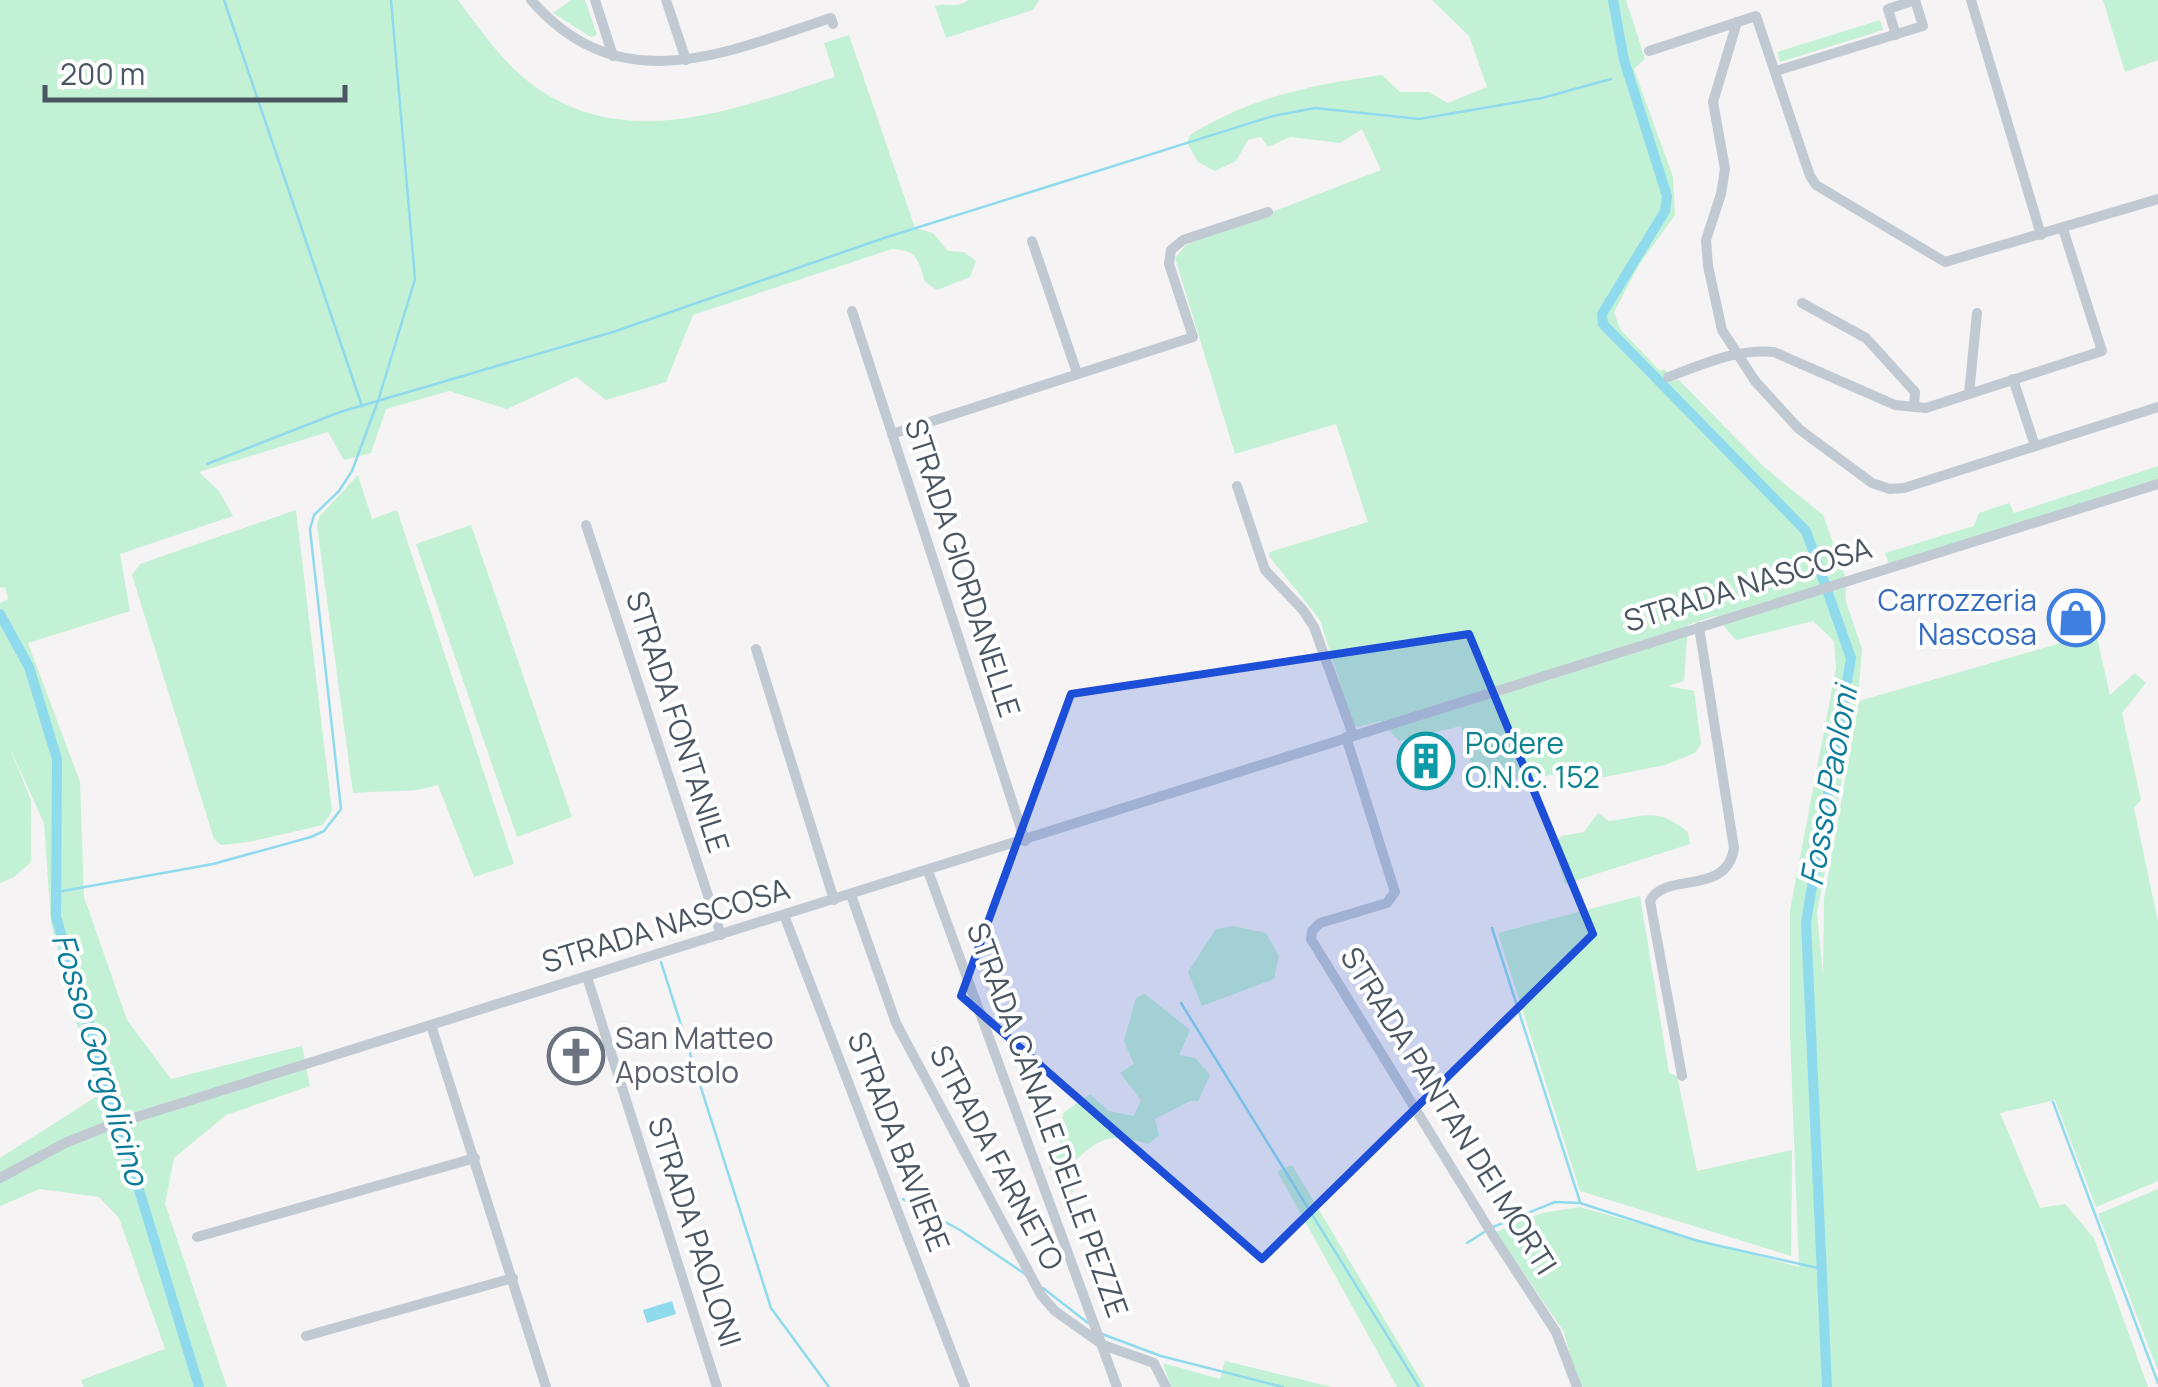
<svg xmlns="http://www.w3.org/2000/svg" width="2158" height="1387" font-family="Manrope,sans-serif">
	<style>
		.green { fill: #c3f1d5 }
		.water { fill: #90daee }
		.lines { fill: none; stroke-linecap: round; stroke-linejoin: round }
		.stream { stroke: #90daee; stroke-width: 2.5 }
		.canal { stroke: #90daee; stroke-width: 10 }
		.minor { stroke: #c1cad2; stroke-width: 10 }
		.marked { fill: #1d4ed8; fill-opacity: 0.2; stroke: #1d4ed8; stroke-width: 8; stroke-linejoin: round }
		.labels { text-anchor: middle; stroke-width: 8; stroke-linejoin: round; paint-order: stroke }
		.street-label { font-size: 30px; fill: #4a5661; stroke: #fff }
		.shop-label { font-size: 30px; fill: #366cbe; stroke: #fff; text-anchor: end }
		.culture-label { font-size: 30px; fill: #0d838f; stroke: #fff; text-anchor: start }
		.worship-label { font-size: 30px; fill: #5b616d; stroke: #fff; text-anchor: start }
		.water-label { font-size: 32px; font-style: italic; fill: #0c7c9b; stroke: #fff }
	</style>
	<rect width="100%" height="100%" fill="#f5f3f3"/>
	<!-- green -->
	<g class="green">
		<path d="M0,0H458C476,24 494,50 516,71C612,159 728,111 835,77L824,43L849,35L915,228L933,233L948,251L964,252L976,261L970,277L937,290L925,282C918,259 917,250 892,249L693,315L666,382L606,400L576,377L507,409L449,391L386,409L371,453L344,460L328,432L199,472L219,491L233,516L120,554L130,611L28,643L80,782L84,897L127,1020L171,1079L302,1046L310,1086L226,1115L174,1158L165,1204L227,1387H84L81,1380L165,1349L119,1218L99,1197L40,1189L0,1206V1158L99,1095L86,1059L51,923L44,823L9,746L31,800V862L14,877L0,883V603L8,599L5,587L0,588Z"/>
		<polygon points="571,0 585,0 597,35 591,37 553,13"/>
		<path d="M968,0H1039L1033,10L946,38L935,6C947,2 957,9 968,0Z"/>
		<path d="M1432,0H1626L1645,59L1634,69L1673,177L1675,215L1639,265L1614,312L1620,329L1660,371L1665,369L1670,381L1679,380L1764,467L1823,515L1845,576L1846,602L1862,649L1859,686L1817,913L1823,974L1824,899L1859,701L2096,633L2110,695L2135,673L2146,683L2122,713L2141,800L2134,808L2158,922V1181L2096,1207L2055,1100L2000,1113L2040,1208L2065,1204L2094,1238L2148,1387H1578L1564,1332L1496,1232L1542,1213L1579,1207L1799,1267L1790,1036V910L1836,668L1834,641L1813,621L1736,640L1715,616L1688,625L1684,681L1668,686L1694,691L1701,744L1695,753L1665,765L1590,780L1570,773L1517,779L1473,771L1461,726L1399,741L1381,721L1358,727L1353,724L1320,620L1269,556L1270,552L1368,522L1336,424L1235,454L1175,258L1186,245L1381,170L1362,129L1340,143L1290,137L1268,147L1261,137L1248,140L1236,161L1215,171L1198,162L1187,143L1190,135C1252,97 1310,85 1382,75L1400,92H1429L1448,103L1487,87L1469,36Z"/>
		<polygon points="2103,0 2158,0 2158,60 2125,72"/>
		<polygon points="1880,20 1883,30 1780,62 1777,52"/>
		<polygon points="2158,466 2158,481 1889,565 1885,553 1974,526 1979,513 2009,503 2014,513"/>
		<path d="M358,475L372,519L397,510L514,864L474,877L438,785C411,794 382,790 353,793L317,526L319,517Z"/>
		<polygon points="296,510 332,811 323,825 249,842 221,845 214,839 132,575 140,564"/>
		<polygon points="471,525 572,817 517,837 416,544"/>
		<path d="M1598,813L1609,821C1644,817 1656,806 1688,832L1690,844L1565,884L1553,843L1562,836L1584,832Z"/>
		<polygon points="1640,896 1669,1073 1677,1076 1697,1171 1792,1150 1791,1256 1580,1191 1498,933"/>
		<polygon points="1233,926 1266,933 1279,956 1274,979 1202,1006 1188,972 1216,929"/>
		<path d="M1145,994L1190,1030L1179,1055L1195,1058L1210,1075L1198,1101H1190L1155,1119L1159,1135L1149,1144C1109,1133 1103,1136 1073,1162L1078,1181L1072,1193L1049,1169L1061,1139L1063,1113L1090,1094L1109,1111L1134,1116L1141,1100L1120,1073L1134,1064L1124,1041L1136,998Z"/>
		<polygon points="1292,1165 1425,1387 1397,1387 1277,1171"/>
		<polygon points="2158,1189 2158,1371 2098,1214"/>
		<polygon points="1225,1361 1332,1387 1171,1387 1163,1363 1220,1379"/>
	</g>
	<!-- water -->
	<polygon class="water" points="672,1301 676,1314 647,1323 643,1310"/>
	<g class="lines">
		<!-- stream -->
		<g class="stream">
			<polyline points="224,0 362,406"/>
			<polyline points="1624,75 1628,73"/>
			<polyline points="207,464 340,412 616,331 884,238 1273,116 1315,108 1419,119 1542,98 1611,79"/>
			<polyline points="57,892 213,864 311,837 324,831 341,809 310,529 314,515 339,491 352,471 378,401 415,279 391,0"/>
			<polyline points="1492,928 1580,1202"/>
			<polyline points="661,962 771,1308 829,1387"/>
			<polyline points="1181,1003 1419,1387"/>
			<polyline points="2053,1102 2158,1383"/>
			<polyline points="903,1199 960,1230 1025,1274"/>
			<polyline points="1493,1227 1555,1202 1580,1203 1698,1241 1822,1269"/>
			<polyline points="1467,1243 1486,1231"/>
			<polyline points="1043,1288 1088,1323"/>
			<polyline points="1102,1334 1161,1356 1283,1387"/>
		</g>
		<!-- canal -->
		<g class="canal">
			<polyline points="1613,0 1624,60 1667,196 1665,211 1602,314 1603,324 1806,531 1851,658 1806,922 1827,1387"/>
			<polyline points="0,614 29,667 57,759 56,917 199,1387"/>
		</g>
		<!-- minor -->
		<g class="minor">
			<path d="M531,0C620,102 724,53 831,18L833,24"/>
			<polyline points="595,0 613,56"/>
			<polyline points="666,0 686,60"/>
			<polyline points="1971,0 2041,235"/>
			<polyline points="1737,22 1713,102 1725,169 1721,194 1706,240 1708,266 1722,330 1755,381 1799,429 1872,483 1890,489 1904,488 2158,407"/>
			<polyline points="1896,35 1888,9 1915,0"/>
			<polyline points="1649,51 1756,16 1810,176 1816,185 1945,262 2158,199"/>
			<polyline points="1776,71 1923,26 1915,0"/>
			<polyline points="1032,241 1077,373"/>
			<polyline points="1802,303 1866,338 1915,392 1914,407"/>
			<polyline points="852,311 1025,841"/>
			<path d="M1668,377C1702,365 1737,348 1774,352L1895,405L1926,408L2102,351L2063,229"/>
			<polyline points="2013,379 2035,446"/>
			<polyline points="1969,394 1977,313"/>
			<polyline points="892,434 1193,337 1169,264 1171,250 1183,240 1268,212"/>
			<polyline points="1237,486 1265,570 1303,610 1314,627 1353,735"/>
			<polyline points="586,525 721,935"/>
			<polyline points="756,649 834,900"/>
			<polyline points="1346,737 1395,892 1387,903 1320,923 1312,931 1311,939 1494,1237 1556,1332 1577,1387"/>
			<polyline points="928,871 1117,1387"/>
			<polyline points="851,895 896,1023 1041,1295 1055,1311 1103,1345 1154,1363 1166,1387"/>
			<polyline points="784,915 965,1387"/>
			<polyline points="587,977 717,1387"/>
			<polyline points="431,1025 546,1387"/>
			<path d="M1682,1076L1650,901C1664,871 1727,897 1734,848L1699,627"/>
			<polyline points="0,1178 65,1143 108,1126 2158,484"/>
			<polyline points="197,1237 475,1158"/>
			<polyline points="306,1336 513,1278"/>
		</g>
	</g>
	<!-- marked area -->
	<path class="marked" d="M1469,634L1593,934L1262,1259L961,996L1071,694Z"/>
	<!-- icons -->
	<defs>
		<g id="shop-ring" transform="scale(2.875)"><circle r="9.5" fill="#fff" stroke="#3f7fe0" stroke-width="1.5"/><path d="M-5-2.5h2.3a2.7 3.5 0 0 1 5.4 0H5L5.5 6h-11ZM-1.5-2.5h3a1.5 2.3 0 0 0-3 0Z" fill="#3f7fe0"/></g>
		<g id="building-ring" transform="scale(2.875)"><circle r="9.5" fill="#fff" stroke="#0f9aa8" stroke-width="1.5"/><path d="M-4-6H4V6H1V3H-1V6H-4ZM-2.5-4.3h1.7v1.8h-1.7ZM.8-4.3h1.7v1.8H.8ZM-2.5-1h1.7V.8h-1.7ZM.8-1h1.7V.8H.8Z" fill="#0f9aa8"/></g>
		<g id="church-ring" transform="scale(2.875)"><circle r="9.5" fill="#fff" stroke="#6b7280" stroke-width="1.5"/><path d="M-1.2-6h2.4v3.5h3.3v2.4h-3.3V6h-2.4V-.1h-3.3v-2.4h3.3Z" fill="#6b7280"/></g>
	</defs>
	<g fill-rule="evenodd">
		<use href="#shop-ring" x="2076" y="618"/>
		<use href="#building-ring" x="1426" y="761"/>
		<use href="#church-ring" x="576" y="1056"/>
	</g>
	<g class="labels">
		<!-- street labels -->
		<g class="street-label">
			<text transform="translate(962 568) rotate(72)" y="10">STRADA GIORDANELLE</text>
			<text transform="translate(1748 585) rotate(-17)" y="10">STRADA NASCOSA</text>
			<text transform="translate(677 722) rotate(72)" y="10">STRADA FONTANILE</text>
			<text transform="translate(666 926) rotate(-17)" y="10">STRADA NASCOSA</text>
			<text transform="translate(1448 1111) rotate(58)" y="10">STRADA PANTAN DEI MORTI</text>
			<text transform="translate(1047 1120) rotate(70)" y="10">STRADA CANALE DELLE PEZZE</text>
			<text transform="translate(898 1142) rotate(69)" y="10">STRADA BAVIERE</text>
			<text transform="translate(996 1158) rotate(62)" y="10">STRADA FARNETO</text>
			<text transform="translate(694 1232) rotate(72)" y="10">STRADA PAOLONI</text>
		</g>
		<!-- shop labels -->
		<g class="shop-label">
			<text x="2037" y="611">Carrozzeria<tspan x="2037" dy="34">Nascosa</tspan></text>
		</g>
		<!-- culture labels -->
		<g class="culture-label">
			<text x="1465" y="754">Podere<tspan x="1465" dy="34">O.N.C. 152</tspan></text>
		</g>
		<!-- worship labels -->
		<g class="worship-label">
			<text x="615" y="1049">San Matteo<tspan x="615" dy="34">Apostolo</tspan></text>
		</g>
		<!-- water labels -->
		<g class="water-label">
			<text transform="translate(1829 786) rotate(-80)" y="11">Fosso Paoloni</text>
			<text transform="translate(100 1059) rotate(73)" y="11">Fosso Gorgolicino</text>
		</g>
	</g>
	<!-- scale -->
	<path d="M45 85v15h300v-15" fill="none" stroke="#4a5661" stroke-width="5"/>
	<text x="60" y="85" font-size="30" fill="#4a5661" stroke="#ffffff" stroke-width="8" paint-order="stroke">200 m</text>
</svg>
